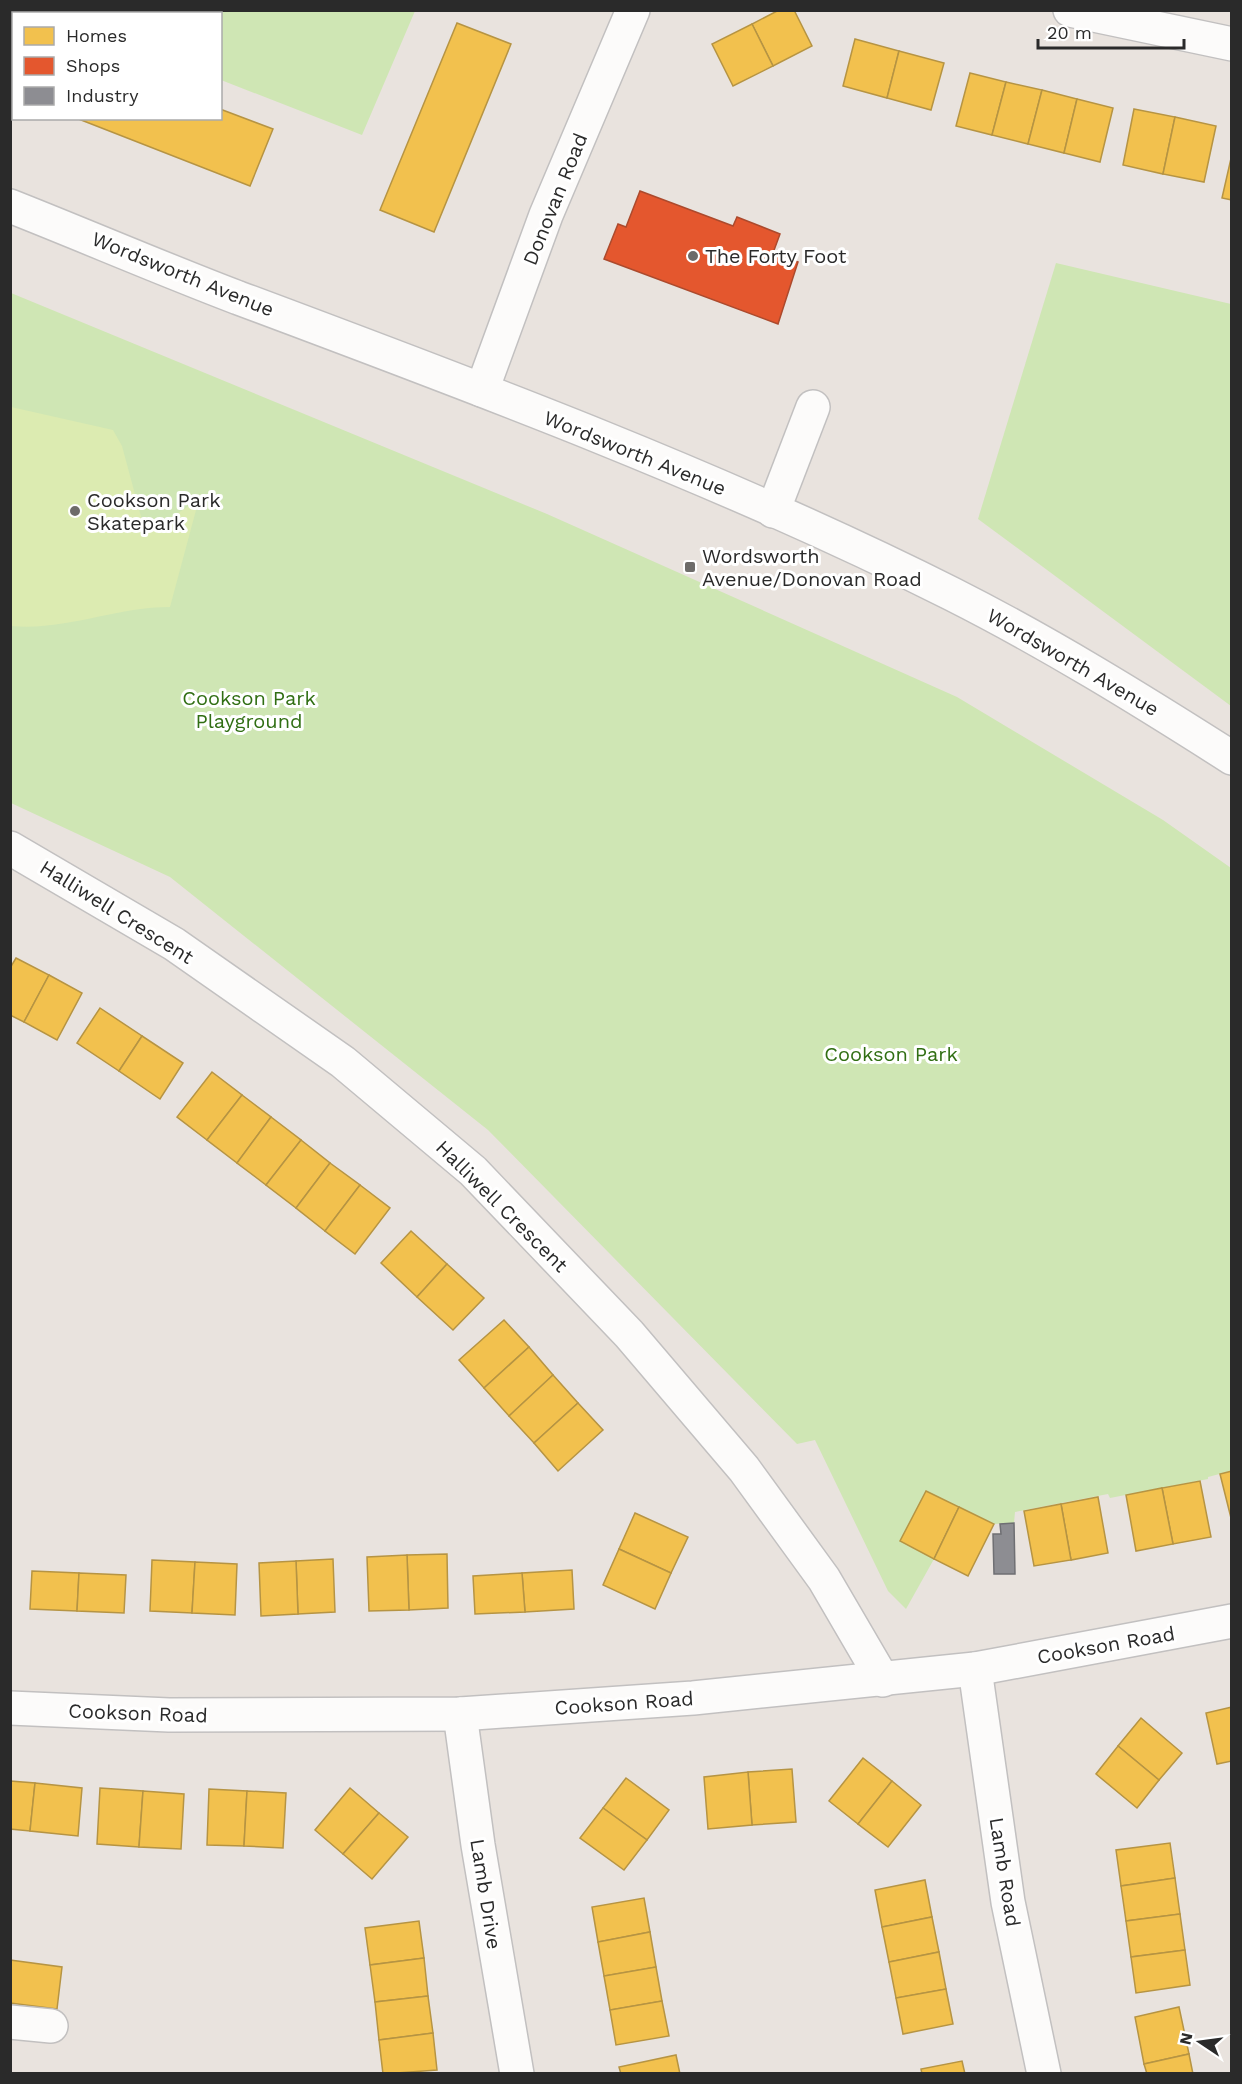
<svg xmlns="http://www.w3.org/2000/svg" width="1242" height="2084" font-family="'Work Sans',sans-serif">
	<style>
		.green { fill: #cfe6b4 }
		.pitch { fill: #dcebb1 }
		.homes { fill: #f2c14e; stroke: #b69443; stroke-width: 1.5 }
		.shops { fill: #e4572e; stroke: #ac4a2d; stroke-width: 1.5 }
		.industry { fill: #8d8d92; stroke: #6f6f73; stroke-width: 1.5 }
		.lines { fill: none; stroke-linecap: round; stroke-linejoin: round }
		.minor-casing { stroke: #c2c0c0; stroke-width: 36 }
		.minor { stroke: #fcfbfa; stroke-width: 33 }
		.poi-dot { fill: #6d6b69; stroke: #fff; stroke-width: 2 }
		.labels { text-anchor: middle; stroke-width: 6; stroke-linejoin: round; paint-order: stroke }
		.street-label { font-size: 20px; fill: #2a2a2a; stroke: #fff }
		.poi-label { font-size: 20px; fill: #2a2a2a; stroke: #fff; text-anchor: start }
		.park-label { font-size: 20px; fill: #306e13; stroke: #fff }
	</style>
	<rect width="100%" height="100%" fill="#e9e3de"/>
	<!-- green -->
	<g class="green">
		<polygon points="39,11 415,10 415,11 362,135 221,80 220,14 47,14"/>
		<polygon points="1056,263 1231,304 1231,706 978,519"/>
		<polygon points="11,293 547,514 957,697 1163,820 1231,868 1231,1471 1208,1477 1208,1479 1110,1498 1108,1494 1015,1512 1014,1523 994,1524 934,1559 906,1609 888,1591 815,1440 797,1444 488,1130 170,877 11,803"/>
	</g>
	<!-- pitch -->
	<path class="pitch" d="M11,407L113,430L122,446L143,524L156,528L199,499L170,607C115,607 66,631 11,626Z"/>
	<!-- homes -->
	<g class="homes">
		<polygon points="779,10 794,10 812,46 773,66 752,24"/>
		<polygon points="457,23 511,44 434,232 380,210"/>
		<polygon points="752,24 773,66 733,86 712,44"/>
		<polygon points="10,28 14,29 14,94 10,93"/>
		<polygon points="855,39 899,51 887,98 843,86"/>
		<polygon points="899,51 944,63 931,110 887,98"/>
		<polygon points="970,73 1006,82 992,135 956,126"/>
		<polygon points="1006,82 1042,90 1028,144 992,135"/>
		<polygon points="1042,90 1077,99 1064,153 1028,144"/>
		<polygon points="1077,99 1113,108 1100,162 1064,153"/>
		<polygon points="220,109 273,129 250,186 76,118 220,118"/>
		<polygon points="1134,109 1175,117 1163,174 1123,165"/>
		<polygon points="1175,117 1216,126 1204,182 1163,174"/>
		<polygon points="1232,154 1232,200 1222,198"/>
		<polygon points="16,958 49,975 24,1022 10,1015 10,968"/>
		<polygon points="49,975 82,993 57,1040 24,1022"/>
		<polygon points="100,1008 142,1036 119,1071 77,1043"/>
		<polygon points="142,1036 183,1063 160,1099 119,1071"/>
		<polygon points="212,1072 242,1095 207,1140 177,1117"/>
		<polygon points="242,1095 271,1117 237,1163 207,1140"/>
		<polygon points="271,1117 301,1140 266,1185 237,1163"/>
		<polygon points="301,1140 330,1163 296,1208 266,1185"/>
		<polygon points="330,1163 360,1185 325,1231 296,1208"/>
		<polygon points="360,1185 390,1208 355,1254 325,1231"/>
		<polygon points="411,1231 447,1264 417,1297 381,1263"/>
		<polygon points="447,1264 484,1298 453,1330 417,1297"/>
		<polygon points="504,1320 529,1347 484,1388 459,1360"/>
		<polygon points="529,1347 553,1375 509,1416 484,1388"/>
		<polygon points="553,1375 578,1403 534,1443 509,1416"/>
		<polygon points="578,1403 603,1430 558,1471 534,1443"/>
		<polygon points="1232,1471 1232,1522 1220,1474"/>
		<polygon points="1200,1481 1211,1537 1173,1544 1162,1488"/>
		<polygon points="1162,1488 1173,1544 1136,1551 1126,1495"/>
		<polygon points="926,1491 959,1507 934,1559 900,1541"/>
		<polygon points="1098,1497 1108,1553 1071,1560 1061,1504"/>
		<polygon points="1061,1504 1071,1560 1034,1566 1024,1511"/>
		<polygon points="959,1507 994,1524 968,1576 934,1559"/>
		<polygon points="635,1513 688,1537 671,1573 619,1549"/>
		<polygon points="619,1549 671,1573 655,1609 603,1585"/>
		<polygon points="447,1554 448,1608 409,1610 407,1555"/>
		<polygon points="407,1555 409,1610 369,1611 367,1557"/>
		<polygon points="333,1559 335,1612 298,1614 296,1561"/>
		<polygon points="152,1560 195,1562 192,1613 150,1611"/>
		<polygon points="296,1561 298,1614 261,1616 259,1563"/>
		<polygon points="195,1562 237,1564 235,1615 192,1613"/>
		<polygon points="572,1570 574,1609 525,1612 522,1573"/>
		<polygon points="32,1571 79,1573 77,1611 30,1609"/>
		<polygon points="79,1573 126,1575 124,1613 77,1611"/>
		<polygon points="522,1573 525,1612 475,1614 473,1576"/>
		<polygon points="1232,1707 1232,1761 1217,1764 1206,1713"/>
		<polygon points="1141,1718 1182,1753 1159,1780 1118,1746"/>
		<polygon points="1118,1746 1159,1780 1137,1808 1096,1774"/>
		<polygon points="863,1758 892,1781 858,1824 829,1801"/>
		<polygon points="792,1769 796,1822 752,1825 748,1772"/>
		<polygon points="748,1772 752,1825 708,1829 704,1777"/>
		<polygon points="626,1778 669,1810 647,1840 603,1808"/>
		<polygon points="10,1781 35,1783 30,1831 10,1829"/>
		<polygon points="892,1781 921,1805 888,1847 858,1824"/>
		<polygon points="35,1783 82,1788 78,1836 30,1831"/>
		<polygon points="100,1788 143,1791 139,1847 97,1844"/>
		<polygon points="350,1788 379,1813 343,1854 315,1830"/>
		<polygon points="209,1789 247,1791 244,1846 207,1845"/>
		<polygon points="143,1791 184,1794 181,1849 139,1847"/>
		<polygon points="247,1791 286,1793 283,1848 244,1846"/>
		<polygon points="603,1808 647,1840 624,1870 580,1838"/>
		<polygon points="379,1813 408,1837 372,1879 343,1854"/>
		<polygon points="1170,1843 1175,1878 1121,1886 1116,1850"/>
		<polygon points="1175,1878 1180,1914 1126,1921 1121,1886"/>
		<polygon points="925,1880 932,1917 882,1927 875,1890"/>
		<polygon points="644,1898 650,1932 598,1942 592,1907"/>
		<polygon points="1180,1914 1185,1950 1131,1957 1126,1921"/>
		<polygon points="932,1917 939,1952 889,1962 882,1927"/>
		<polygon points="419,1921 424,1958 370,1965 365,1928"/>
		<polygon points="650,1932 656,1967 604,1976 598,1942"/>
		<polygon points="1185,1950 1190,1985 1136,1993 1131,1957"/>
		<polygon points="939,1952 946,1989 896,1998 889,1962"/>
		<polygon points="424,1958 428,1996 375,2002 370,1965"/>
		<polygon points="10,1960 62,1967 57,2009 10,2003"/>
		<polygon points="656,1967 662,2001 610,2010 604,1976"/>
		<polygon points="946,1989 953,2024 903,2034 896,1998"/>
		<polygon points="428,1996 433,2033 379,2040 375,2002"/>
		<polygon points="662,2001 669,2036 616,2045 610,2010"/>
		<polygon points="1179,2007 1189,2054 1144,2064 1135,2017"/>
		<polygon points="433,2033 437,2070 383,2074 379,2040"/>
		<polygon points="1189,2054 1193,2074 1147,2074 1144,2064"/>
		<polygon points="676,2055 680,2074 621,2074 619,2067"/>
		<polygon points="962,2061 965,2074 922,2074 921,2069"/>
	</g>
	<!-- shops -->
	<polygon class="shops" points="640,191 733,226 737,217 780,234 773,253 798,262 778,324 604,259 618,224 626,227"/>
	<!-- industry -->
	<polygon class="industry" points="1014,1523 1015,1574 994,1574 993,1534 1001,1534 1000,1524"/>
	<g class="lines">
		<!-- minor casing -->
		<g class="minor-casing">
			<g id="minor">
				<polyline points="1070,10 1232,44"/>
				<path d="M10,206C86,236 160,268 236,297C477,387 721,478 952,594C1049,643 1141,700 1232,758"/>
				<polyline points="482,390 546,215 633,10"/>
				<polyline points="773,511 813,407"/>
				<polyline points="10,848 174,944 343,1062 473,1171 629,1334 744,1469 824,1579 883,1680"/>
				<polyline points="975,1669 1008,1902 1044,2074"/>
				<polyline points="10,1708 169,1715 460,1714 693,1698 975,1669 1232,1621"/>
				<polyline points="460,1714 478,1845 517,2074"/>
				<polyline points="10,2022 51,2026"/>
			</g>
		</g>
		<!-- minor -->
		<use href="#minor" class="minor"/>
	</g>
	<!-- markers -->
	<g class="poi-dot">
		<circle cx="693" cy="256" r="6"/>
		<circle cx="75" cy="511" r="6"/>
		<rect x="684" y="561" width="12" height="12" rx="3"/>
	</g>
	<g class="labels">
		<!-- street labels -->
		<g class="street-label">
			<text transform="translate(555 199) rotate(-68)" y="7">Donovan Road</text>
			<text transform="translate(183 274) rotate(22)" y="7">Wordsworth Avenue</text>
			<text transform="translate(635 453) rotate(22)" y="7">Wordsworth Avenue</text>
			<text transform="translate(1073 662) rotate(30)" y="7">Wordsworth Avenue</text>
			<text transform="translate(117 912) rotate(32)" y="7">Halliwell Crescent</text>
			<text transform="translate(502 1206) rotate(45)" y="7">Halliwell Crescent</text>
			<text transform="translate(1106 1645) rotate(-10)" y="7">Cookson Road</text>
			<text transform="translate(624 1703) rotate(-4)" y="7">Cookson Road</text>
			<text transform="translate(138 1713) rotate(2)" y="7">Cookson Road</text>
			<text transform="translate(1005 1872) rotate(81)" y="7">Lamb Road</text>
			<text transform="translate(486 1894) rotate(81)" y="7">Lamb Drive</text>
		</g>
		<!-- poi labels -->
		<g class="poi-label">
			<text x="705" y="263">The Forty Foot</text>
			<text x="87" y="507">Cookson Park<tspan x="87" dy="23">Skatepark</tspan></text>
			<text x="702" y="563">Wordsworth<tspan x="702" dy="23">Avenue/Donovan Road</tspan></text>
		</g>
		<!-- park labels -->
		<g class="park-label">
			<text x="249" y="705">Cookson Park<tspan x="249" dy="23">Playground</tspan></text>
			<text x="891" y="1061">Cookson Park</text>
		</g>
	</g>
	<!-- border -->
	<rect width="1242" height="2084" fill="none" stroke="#2a2a2a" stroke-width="24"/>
	<!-- legend -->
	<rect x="12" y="12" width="210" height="108" fill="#ffffff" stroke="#aaaaaa" stroke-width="1.5"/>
	<rect x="24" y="27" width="30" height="18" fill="#f2c14e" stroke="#aaaaaa" stroke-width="1.5"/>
	<text x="66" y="42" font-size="18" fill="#2a2a2a">Homes</text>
	<rect x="24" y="57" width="30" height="18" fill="#e4572e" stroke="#aaaaaa" stroke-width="1.5"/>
	<text x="66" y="72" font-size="18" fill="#2a2a2a">Shops</text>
	<rect x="24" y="87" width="30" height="18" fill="#8d8d92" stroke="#aaaaaa" stroke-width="1.5"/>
	<text x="66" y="102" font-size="18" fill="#2a2a2a">Industry</text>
	<!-- north arrow -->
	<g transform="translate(1200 2042) rotate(283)" stroke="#ffffff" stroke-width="4.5" paint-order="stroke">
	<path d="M0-4.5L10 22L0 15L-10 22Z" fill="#2a2a2a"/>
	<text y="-9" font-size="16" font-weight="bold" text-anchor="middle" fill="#2a2a2a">N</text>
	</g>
	<!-- scale -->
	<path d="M1038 39v9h146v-9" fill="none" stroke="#2a2a2a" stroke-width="3"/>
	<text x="1047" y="39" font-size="18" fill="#2a2a2a" stroke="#ffffff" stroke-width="4.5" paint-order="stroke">20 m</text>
</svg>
